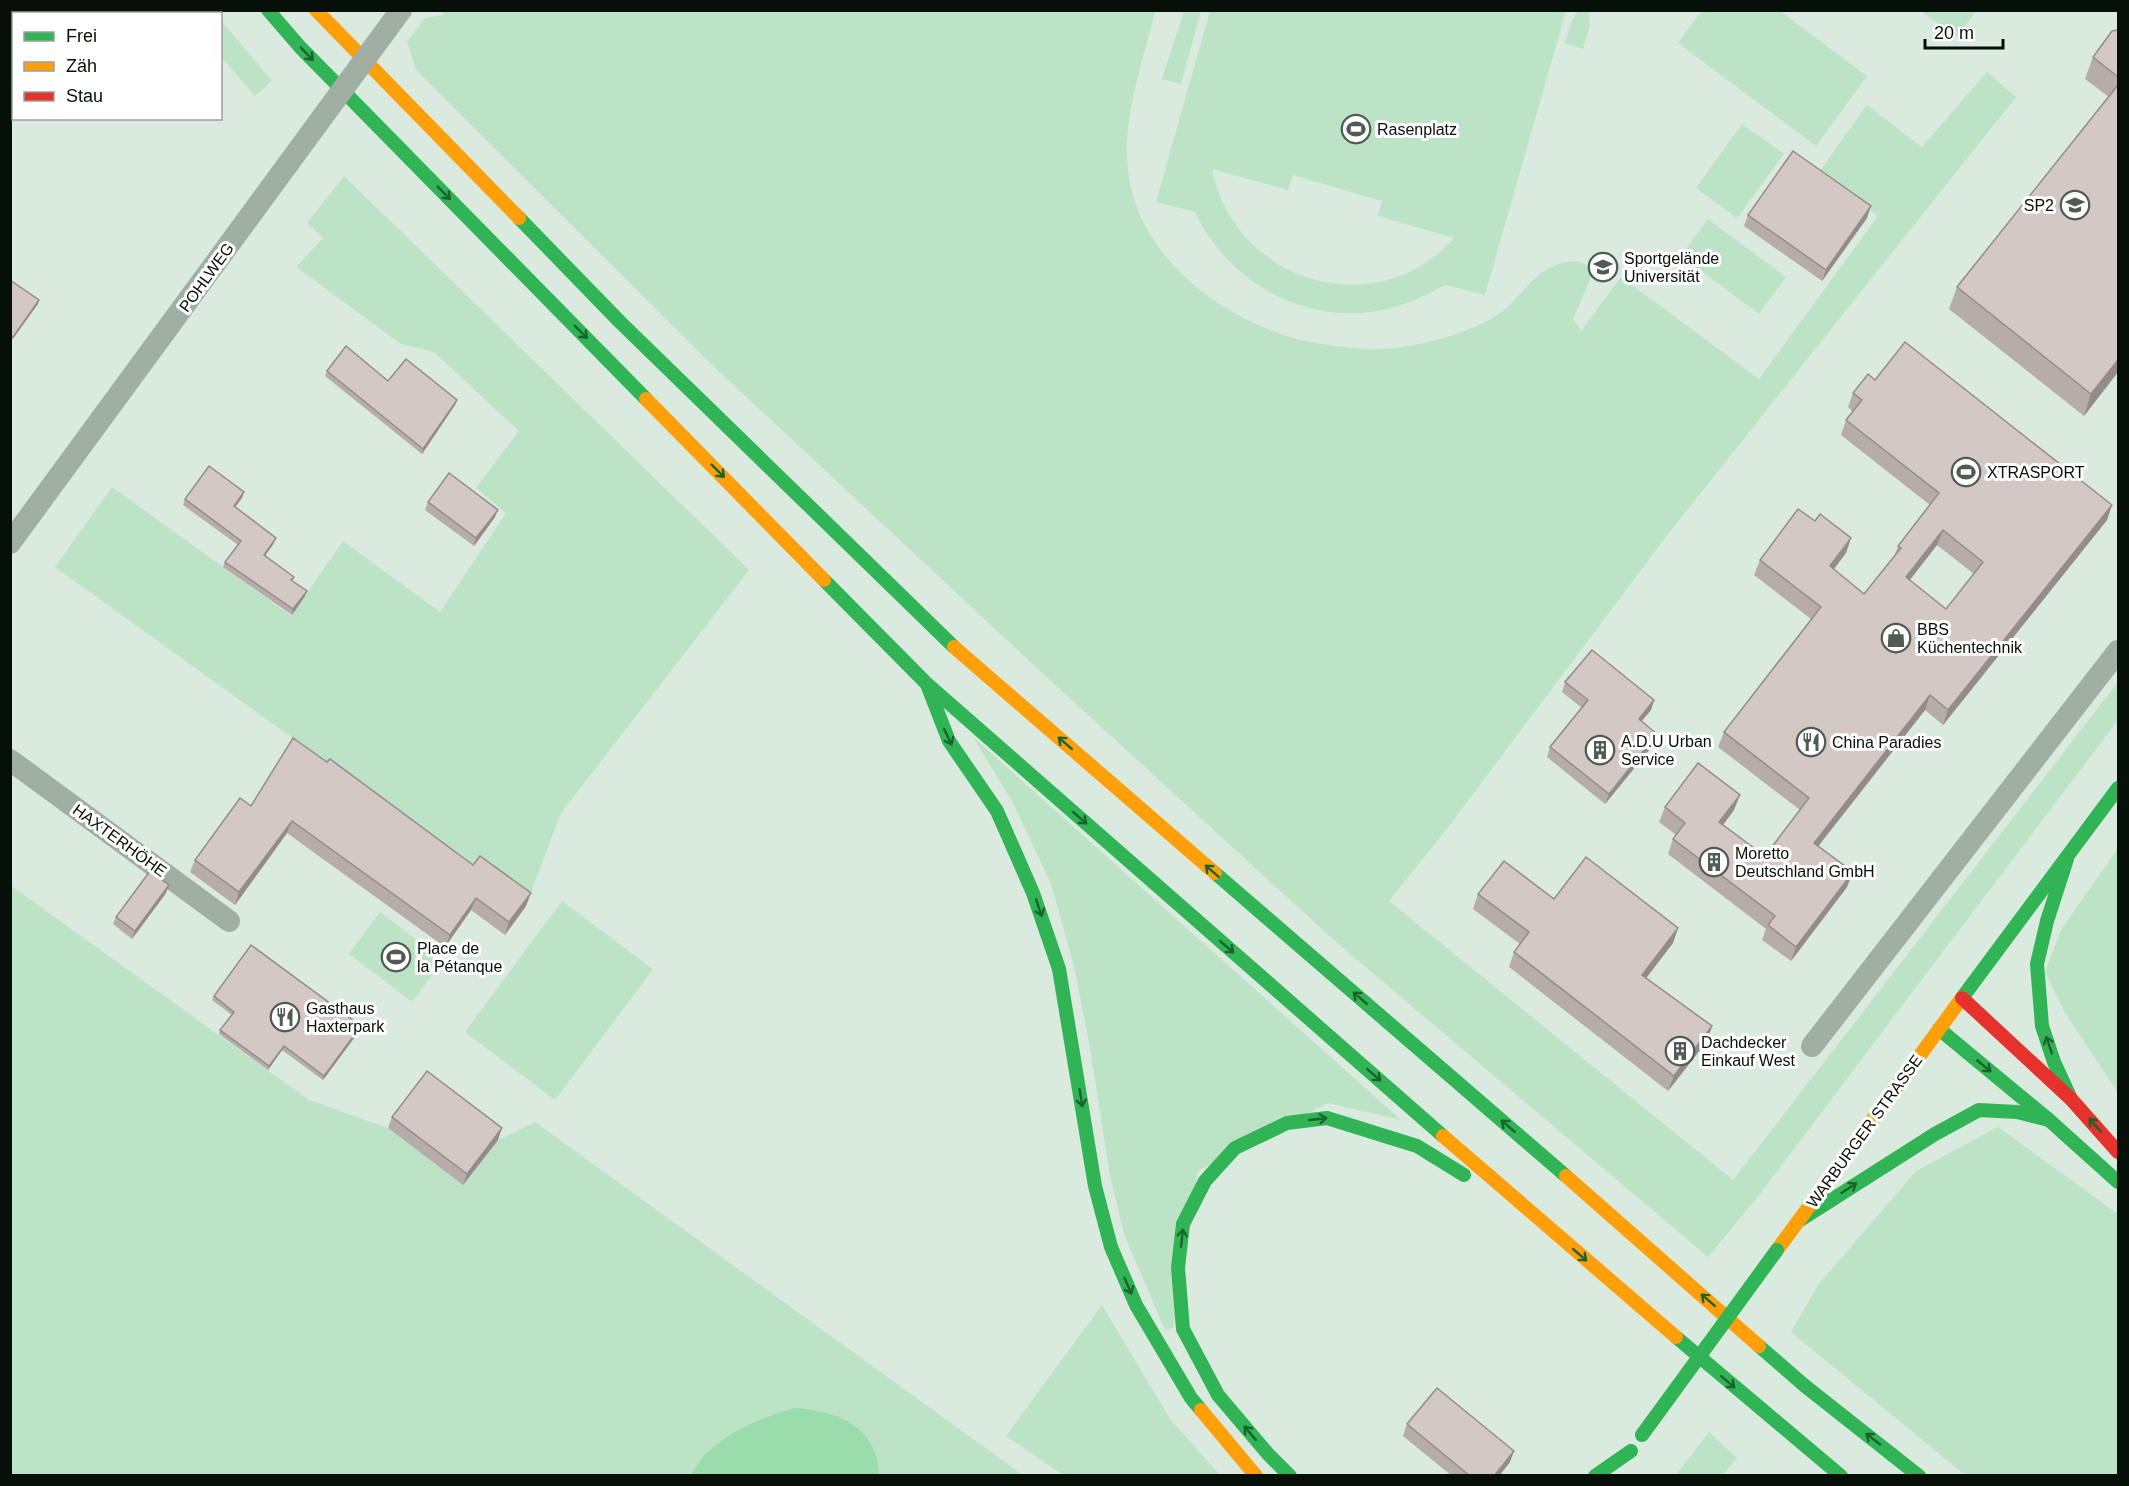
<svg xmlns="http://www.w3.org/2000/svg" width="2129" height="1486" font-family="Helvetica,sans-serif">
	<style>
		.green { fill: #bde3c6; fill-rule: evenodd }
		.water { fill: #9adcac }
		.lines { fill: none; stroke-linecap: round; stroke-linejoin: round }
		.street { stroke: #a0aea3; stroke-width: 22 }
		.fast { stroke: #30b455; stroke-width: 14 }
		.slow { stroke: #ff9f0a; stroke-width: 14 }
		.jam { stroke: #e5322d; stroke-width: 14 }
		.street-bridge { stroke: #a0aea3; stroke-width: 22 }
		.fast-bridge { stroke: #30b455; stroke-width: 14 }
		.wall { fill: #b6aca9; fill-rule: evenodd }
		.shaded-wall { fill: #948c8a }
		.building { fill: #d4c8c5; stroke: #948c8a; stroke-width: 1.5; fill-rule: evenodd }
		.oneway { stroke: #1b622e }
		.labels { text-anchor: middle; stroke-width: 6; stroke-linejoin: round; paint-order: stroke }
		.poi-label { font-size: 16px; fill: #060f08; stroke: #fff; text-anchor: start }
		.street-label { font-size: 16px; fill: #060f08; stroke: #fff }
	</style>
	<rect width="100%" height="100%" fill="#daeade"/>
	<!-- green -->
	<g class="green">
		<path d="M445,10L1155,11C1143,62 1122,117 1128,171C1137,253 1215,314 1290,337C1314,344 1341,347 1366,349C1406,351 1472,335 1504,310C1521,297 1530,277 1550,268C1564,261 1587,255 1592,275L1573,319L1581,331L1621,277L1759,379L1878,216L1819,172L1867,105L1922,147L1987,72L2016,97L1668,534L1446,830L1389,901L1733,1180L2118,682V720L1756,1199L1708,1257L1336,942L1039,670L711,364L416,70L407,42L425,18L442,15Z"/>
		<polygon points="1184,11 1201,11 1181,84 1162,79"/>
		<path d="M1210,11H1566L1485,295L1446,285C1424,296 1402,307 1377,311C1301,324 1227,280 1195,212L1156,202ZM1212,169L1288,190L1293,175L1382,201L1378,216L1454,238C1376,326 1234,282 1212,169Z"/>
		<polygon points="1578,11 1589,11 1590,25 1583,49 1565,43 1572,20"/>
		<polygon points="1702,11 1780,11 1867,76 1816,146 1678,43"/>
		<polygon points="1921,11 1976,10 1976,11 1957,37"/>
		<polygon points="220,19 272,81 255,96 221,57"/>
		<polygon points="1742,124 1784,154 1737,218 1696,188"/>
		<polygon points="344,176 749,570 561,813 526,906 55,567 112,487 291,616 343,541 440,612 506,513 476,488 519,431 434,352 401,344 296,267 323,238 307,223"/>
		<polygon points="1708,219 1786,277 1759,314 1681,256"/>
		<polygon points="973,737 1401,1120 1328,1103 1198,1171 1173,1328 1165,1330 1124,1234 1110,1176 1090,1048 1074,966 1051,884 1012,801"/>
		<polygon points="2118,848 2118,1093 2065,1013 2045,972 2061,930"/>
		<polygon points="10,885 309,1100 388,1128 463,1185 498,1140 535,1122 1023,1475 11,1475"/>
		<polygon points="562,901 653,969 555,1100 465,1032"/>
		<polygon points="380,912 443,960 412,1002 349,954"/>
		<polygon points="1998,1127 2118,1214 2118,1475 1965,1475 1791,1332 1818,1285 1916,1171"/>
		<polygon points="1102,1305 1170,1419 1220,1475 1063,1475 1006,1436"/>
		<polygon points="1709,1432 1737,1458 1723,1475 1676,1475"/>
	</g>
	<!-- water -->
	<path class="water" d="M795,1408C838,1411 878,1427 879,1475H691C695,1469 699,1461 704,1456C728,1431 763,1417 795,1408Z"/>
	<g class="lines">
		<!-- street -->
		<g class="street">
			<polyline points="10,543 288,164"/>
			<polyline points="10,760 229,921"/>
			<polyline points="1812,1046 2118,651"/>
		</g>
		<!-- fast -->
		<g class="fast">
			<polyline points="268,10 300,47 646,399"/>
			<polyline points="519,218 620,322 954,647"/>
			<polyline points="824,580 926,683 1443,1136"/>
			<polyline points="928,687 949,741 997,811 1033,893 1059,969 1095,1186 1111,1247 1136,1305 1191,1398 1201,1410"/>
			<polyline points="2067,859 2047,921 2037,964 2042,1026 2054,1062 2071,1099"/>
			<polyline points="1215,873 1566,1176"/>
			<polyline points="1962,998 2118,788"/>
			<polyline points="1939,1029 2049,1120 2118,1182"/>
			<polyline points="1800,1220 1935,1134 1979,1110 2017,1112 2049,1120"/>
			<polyline points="1676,1337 1841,1476"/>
			<polyline points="1759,1346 1805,1386 1919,1476"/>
			<polyline points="1290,1476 1268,1454 1218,1395 1183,1329 1178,1268 1183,1224 1205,1181 1235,1148 1287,1123 1327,1118 1417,1146 1464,1175"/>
			<polyline points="1595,1476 1631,1451"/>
		</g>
		<!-- slow -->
		<g class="slow">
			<polyline points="316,10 519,218"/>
			<polyline points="646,399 824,580"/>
			<polyline points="954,647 1215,873"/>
			<polyline points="1443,1136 1676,1337"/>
			<polyline points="1566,1176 1759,1346"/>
			<polyline points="1777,1250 1962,998"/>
			<polyline points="1201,1410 1256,1476"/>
		</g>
		<!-- jam -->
		<polyline class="jam" points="1962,998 2071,1099 2118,1152"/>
		<!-- street-bridge -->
		<polyline class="street-bridge" points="288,164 401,10"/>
		<!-- fast-bridge -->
		<polyline class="fast-bridge" points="1642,1435 1777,1250"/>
	</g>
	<!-- wall -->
	<g class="wall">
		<polygon points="2118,30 2118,372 2084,416 1949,309 1957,287 2109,97 2085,79 2093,57"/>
		<polygon points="1748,215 1867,218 1822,281 1744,226"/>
		<polygon points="327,371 388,381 457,400 455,405 422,454 325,376"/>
		<path d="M1875,380L2112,505L2107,520L1943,725L1925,710L1818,846L1847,887L1791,961L1762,940L1766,929L1668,854L1673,839L1676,835L1659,822L1665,807L1734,810L1723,825L1765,856L1800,810L1718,747L1724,732L1811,619L1754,575L1760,560L1815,521L1851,538L1846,553L1833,569L1864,594L1894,557L1898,546L1930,505L1841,435L1846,420L1853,412L1848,407L1853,393ZM1937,545L1974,574L1946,609L1910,580Z"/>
		<polygon points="244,492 242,498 235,507 274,543 265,556 294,577 292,581 305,596 292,615 223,567 225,562 238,545 183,505 185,499"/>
		<polygon points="428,502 495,517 474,546 425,510"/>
		<polygon points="1565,682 1654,700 1651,710 1641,721 1657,734 1654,744 1605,804 1547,757 1550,747 1582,708 1562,692"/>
		<polygon points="251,806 526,906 505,935 471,910 445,947 287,833 235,905 190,872 195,860"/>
		<polygon points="166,893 132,939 113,924 116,917"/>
		<polygon points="1478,894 1554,899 1678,928 1673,943 1646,978 1712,1026 1707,1041 1668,1091 1509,967 1514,952 1520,944 1473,909"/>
		<polygon points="214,996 361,1026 360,1030 323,1080 282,1050 268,1070 219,1034 220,1030 232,1015 212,1000"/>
		<polygon points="392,1117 498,1140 463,1185 388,1128"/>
		<polygon points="1407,1424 1510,1462 1499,1476 1452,1476 1403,1436"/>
	</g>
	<!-- shaded-wall -->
	<g class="shaded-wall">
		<polygon points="1871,206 1867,218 1822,281 1826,270"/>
		<polygon points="39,300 38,304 12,340 13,337"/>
		<polygon points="2118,360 2118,372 2084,416 2091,394"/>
		<polygon points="457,400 455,405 422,454 423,449"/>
		<polygon points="244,492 242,498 232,511 234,506"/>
		<polygon points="2112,505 2107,520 1943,725 1948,710"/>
		<polygon points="498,510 495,517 474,546 476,538"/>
		<polygon points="1943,530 1937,545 1901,591 1906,577"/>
		<polygon points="276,538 274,543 262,560 264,555"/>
		<polygon points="1851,538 1846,553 1825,581 1830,566"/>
		<polygon points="307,591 305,596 292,615 293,609"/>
		<polygon points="1930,695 1925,710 1809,858 1814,843"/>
		<polygon points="1654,700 1651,710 1635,729 1639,719"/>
		<polygon points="1657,734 1654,744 1605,804 1609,794"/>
		<polygon points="1740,795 1734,810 1714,837 1719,822"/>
		<polygon points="292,821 287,833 235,905 239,892"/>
		<polygon points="1853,872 1847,887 1791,961 1796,947"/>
		<polygon points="169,885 166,893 132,939 135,931"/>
		<polygon points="531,893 526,906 505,935 509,922"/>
		<polygon points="476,898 471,910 445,947 450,935"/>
		<polygon points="1678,928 1673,943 1637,990 1642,975"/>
		<polygon points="361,1026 360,1030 323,1080 324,1076"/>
		<polygon points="1712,1026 1707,1041 1668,1091 1674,1076"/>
		<polygon points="284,1046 282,1050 268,1070 269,1066"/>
		<polygon points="502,1128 498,1140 463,1185 467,1174"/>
		<polygon points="1514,1451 1510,1462 1499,1476 1494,1476"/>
	</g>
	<!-- building -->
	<g class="building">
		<polygon points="2118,30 2118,77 2093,57 2112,31"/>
		<polygon points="2118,85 2118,360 2091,394 1957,287"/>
		<polygon points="1793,151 1871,206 1826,270 1748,215"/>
		<polygon points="10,280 39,300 13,337 10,335"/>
		<path d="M1905,342L2112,505L1948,710L1930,695L1814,843L1853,872L1796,947L1768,925L1775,916L1673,839L1685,823L1665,807L1698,763L1740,795L1719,822L1765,856L1809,798L1724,732L1821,607L1760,560L1798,509L1815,521L1820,514L1851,538L1830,566L1864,594L1901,548L1898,546L1939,493L1846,420L1862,400L1853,393L1868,374L1875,380ZM1943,530L1983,562L1946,609L1906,577Z"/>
		<polygon points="346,346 388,381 406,359 457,400 423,449 327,371"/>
		<polygon points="209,466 244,492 234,506 276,538 264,555 294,577 291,580 307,591 293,609 225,562 241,541 185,499"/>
		<polygon points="449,473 498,510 476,538 428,502"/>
		<polygon points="1592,650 1654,700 1639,719 1657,734 1609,794 1550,747 1588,700 1565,682"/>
		<polygon points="293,738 327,762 330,759 473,865 480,856 531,893 509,922 476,898 450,935 292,821 239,892 195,860 240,798 251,806"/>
		<polygon points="1586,857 1678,928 1642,975 1712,1026 1674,1076 1514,952 1529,932 1478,894 1504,861 1554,899"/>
		<polygon points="150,871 169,885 135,931 116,917"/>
		<polygon points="251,945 361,1026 324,1076 284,1046 269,1066 220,1030 234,1012 214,996"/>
		<polygon points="427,1071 502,1128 467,1174 392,1117"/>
		<polygon points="1437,1388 1514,1451 1494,1476 1470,1476 1407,1424"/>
	</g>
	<!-- one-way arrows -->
	<defs><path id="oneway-shaft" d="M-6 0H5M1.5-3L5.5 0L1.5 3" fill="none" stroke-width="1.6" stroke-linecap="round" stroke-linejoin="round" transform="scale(1.5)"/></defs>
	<g class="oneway">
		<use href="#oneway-shaft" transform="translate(307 54) rotate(46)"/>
		<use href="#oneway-shaft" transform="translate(444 193) rotate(45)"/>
		<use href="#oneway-shaft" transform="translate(581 332) rotate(45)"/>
		<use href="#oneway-shaft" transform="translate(718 471) rotate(45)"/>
		<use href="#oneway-shaft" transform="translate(948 737) rotate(64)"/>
		<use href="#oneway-shaft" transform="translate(1065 743) rotate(-139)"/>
		<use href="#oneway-shaft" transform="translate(1080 818) rotate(41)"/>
		<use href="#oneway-shaft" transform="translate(1212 871) rotate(-139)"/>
		<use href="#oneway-shaft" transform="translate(1039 908) rotate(71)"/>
		<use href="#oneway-shaft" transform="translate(1227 947) rotate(41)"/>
		<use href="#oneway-shaft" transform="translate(1360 998) rotate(-139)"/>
		<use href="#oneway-shaft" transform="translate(2049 1045) rotate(-109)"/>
		<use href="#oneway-shaft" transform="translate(1984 1066) rotate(40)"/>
		<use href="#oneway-shaft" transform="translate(1374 1075) rotate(41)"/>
		<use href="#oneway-shaft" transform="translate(1081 1098) rotate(81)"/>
		<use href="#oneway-shaft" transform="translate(1318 1119) rotate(-6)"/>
		<use href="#oneway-shaft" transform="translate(2095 1125) rotate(-131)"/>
		<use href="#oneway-shaft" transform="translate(1508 1126) rotate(-139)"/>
		<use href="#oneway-shaft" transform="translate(1849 1188) rotate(-33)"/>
		<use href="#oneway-shaft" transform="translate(1182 1238) rotate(-84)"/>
		<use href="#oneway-shaft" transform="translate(1580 1255) rotate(41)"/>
		<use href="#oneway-shaft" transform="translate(1128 1286) rotate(66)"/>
		<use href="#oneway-shaft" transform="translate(1708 1300) rotate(-139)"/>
		<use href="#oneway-shaft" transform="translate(1728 1382) rotate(41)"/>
		<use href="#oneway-shaft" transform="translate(1250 1433) rotate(-130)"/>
		<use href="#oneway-shaft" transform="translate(1873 1439) rotate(-142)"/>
	</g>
	<!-- icons -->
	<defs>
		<g id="stadium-ring" transform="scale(1.5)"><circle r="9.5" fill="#fff" stroke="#505c53" stroke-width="1.5"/><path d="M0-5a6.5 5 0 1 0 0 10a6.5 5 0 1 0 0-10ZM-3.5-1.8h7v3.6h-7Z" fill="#505c53"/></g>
		<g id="university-ring" transform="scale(1.5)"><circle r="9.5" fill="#fff" stroke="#505c53" stroke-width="1.5"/><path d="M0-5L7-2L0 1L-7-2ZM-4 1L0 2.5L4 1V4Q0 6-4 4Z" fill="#505c53"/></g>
		<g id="shop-ring" transform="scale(1.5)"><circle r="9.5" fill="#fff" stroke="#505c53" stroke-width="1.5"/><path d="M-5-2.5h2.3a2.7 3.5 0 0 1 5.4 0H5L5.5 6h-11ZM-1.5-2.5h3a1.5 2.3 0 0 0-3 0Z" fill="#505c53"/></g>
		<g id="restaurant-ring" transform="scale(1.5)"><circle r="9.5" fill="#fff" stroke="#505c53" stroke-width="1.5"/><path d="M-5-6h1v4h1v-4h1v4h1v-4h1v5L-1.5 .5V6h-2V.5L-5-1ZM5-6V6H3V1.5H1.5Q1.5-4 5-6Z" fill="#505c53"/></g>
		<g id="building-ring" transform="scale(1.5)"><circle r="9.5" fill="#fff" stroke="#505c53" stroke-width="1.5"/><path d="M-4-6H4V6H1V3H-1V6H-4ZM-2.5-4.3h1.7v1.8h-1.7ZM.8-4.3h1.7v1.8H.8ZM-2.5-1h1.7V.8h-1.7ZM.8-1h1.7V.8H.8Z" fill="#505c53"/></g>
	</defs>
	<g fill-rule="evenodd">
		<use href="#stadium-ring" x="1356" y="129"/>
		<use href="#university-ring" x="2075" y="205"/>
		<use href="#university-ring" x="1603" y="267"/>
		<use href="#stadium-ring" x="1966" y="472"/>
		<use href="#shop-ring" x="1896" y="638"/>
		<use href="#restaurant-ring" x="1811" y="742"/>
		<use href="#building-ring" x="1600" y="750"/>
		<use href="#building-ring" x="1714" y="862"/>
		<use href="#stadium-ring" x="396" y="957"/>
		<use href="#restaurant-ring" x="285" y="1017"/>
		<use href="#building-ring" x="1680" y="1051"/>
	</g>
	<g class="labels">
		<!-- poi labels -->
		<g class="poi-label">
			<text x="1377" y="135">Rasenplatz</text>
			<text x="2054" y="211" text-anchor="end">SP2</text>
			<text x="1624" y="264">Sportgelände<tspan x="1624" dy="18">Universität</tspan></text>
			<text x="1987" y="478">XTRASPORT</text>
			<text x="1917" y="635">BBS<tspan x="1917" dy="18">Küchentechnik</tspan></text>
			<text x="1621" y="747">A.D.U Urban<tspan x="1621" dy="18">Service</tspan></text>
			<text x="1832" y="748">China Paradies</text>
			<text x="1735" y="859">Moretto<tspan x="1735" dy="18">Deutschland GmbH</tspan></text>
			<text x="417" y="954">Place de<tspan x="417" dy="18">la Pétanque</tspan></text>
			<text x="306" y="1014">Gasthaus<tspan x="306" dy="18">Haxterpark</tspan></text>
			<text x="1701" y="1048">Dachdecker<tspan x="1701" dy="18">Einkauf West</tspan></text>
		</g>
		<!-- street labels -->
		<g class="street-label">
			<text transform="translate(206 277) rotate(-54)" y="6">POHLWEG</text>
			<text transform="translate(120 840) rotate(36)" y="6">HAXTERHÖHE</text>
			<text transform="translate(1864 1131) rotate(-54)" y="6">WARBURGER STRASSE</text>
		</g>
	</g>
	<!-- border -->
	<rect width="2129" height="1486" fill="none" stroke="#060f08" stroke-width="24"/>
	<!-- legend -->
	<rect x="12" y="12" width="210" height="108" fill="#ffffff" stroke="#9b9f9c" stroke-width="1.5"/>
	<rect x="24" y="32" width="30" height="9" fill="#30b455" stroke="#9b9f9c" stroke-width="1.5"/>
	<text x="66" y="42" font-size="18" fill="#060f08">Frei</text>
	<rect x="24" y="62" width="30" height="9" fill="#ff9f0a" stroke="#9b9f9c" stroke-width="1.5"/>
	<text x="66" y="72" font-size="18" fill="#060f08">Zäh</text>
	<rect x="24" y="92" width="30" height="9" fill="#e5322d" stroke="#9b9f9c" stroke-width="1.5"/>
	<text x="66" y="102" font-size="18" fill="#060f08">Stau</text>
	<!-- scale -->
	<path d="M1925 39v9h78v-9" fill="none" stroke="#060f08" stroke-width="3"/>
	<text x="1934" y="39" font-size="18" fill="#060f08" stroke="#ffffff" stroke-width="4.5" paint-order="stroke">20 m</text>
</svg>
